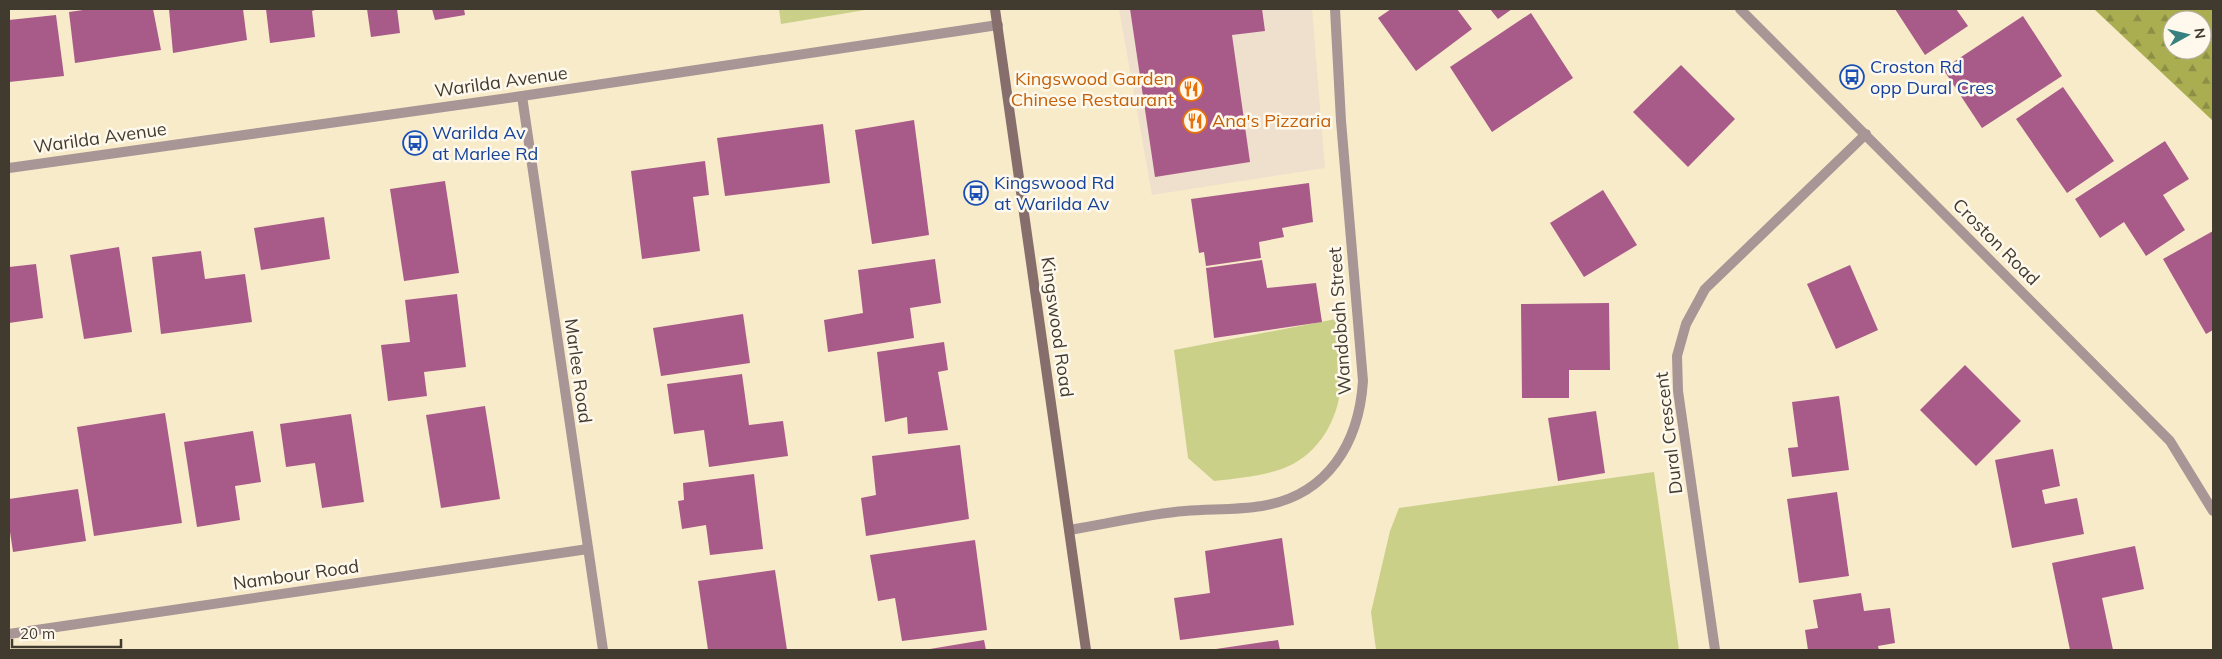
<svg xmlns="http://www.w3.org/2000/svg" width="2222" height="659" font-family="Mulish,sans-serif">
	<style>
		.commercial { fill: #efdfcd }
		.forest { fill: url(#forest-firs); fill-rule: evenodd }
		.green { fill: #cbd089 }
		.building { fill: #a85a89 }
		.lines { fill: none; stroke-linecap: round; stroke-linejoin: round }
		.street { stroke: #a79695; stroke-width: 10 }
		.secondary { stroke: #856e6c; stroke-width: 10 }
		.labels { text-anchor: middle; stroke-width: 5; stroke-linejoin: round; paint-order: stroke }
		.transit-label { font-size: 18px; fill: #164399; stroke: #fef9ec; text-anchor: start }
		.food-label { font-size: 18px; fill: #c56008; stroke: #fef9ec; text-anchor: end }
		.street-label { font-size: 18px; fill: #403b2e; stroke: #fef9ec }
	</style>
	<defs>
		<pattern id="forest-firs" width="22" height="20" patternUnits="userSpaceOnUse" patternTransform="scale(1.25)"><rect width="22" height="20" fill="#aaae51"/><path d="M5 1l3.5 6h-7zM16 11l3.5 6h-7z" fill="#8c8f44"/></pattern>
	</defs>
	<rect width="100%" height="100%" fill="#f8ebca"/>
	<!-- commercial -->
	<polygon class="commercial" points="1119,9 1312,9 1325,168 1152,195"/>
	<!-- forest -->
	<path class="forest" d="M2094,9H2213V121ZM2172,20H2202V50H2172Z"/>
	<!-- green -->
	<g class="green">
		<polygon points="779,9 871,9 781,24"/>
		<path d="M1336,319C1337,340 1341,361 1341,381C1340,414 1323,448 1293,464C1270,476 1240,478 1214,481L1188,458L1174,350Z"/>
		<polygon points="1654,472 1679,650 1376,650 1371,612 1390,531 1399,508"/>
	</g>
	<!-- building -->
	<g class="building">
		<polygon points="90,9 153,9 161,50 75,63 69,12"/>
		<polygon points="169,9 243,9 247,40 173,53"/>
		<polygon points="266,9 318,9 312,11 315,37 270,43"/>
		<polygon points="367,9 397,9 400,33 371,37"/>
		<polygon points="432,9 464,9 465,15 435,20"/>
		<polygon points="1130,9 1262,9 1265,31 1232,35 1250,162 1155,177"/>
		<polygon points="1391,9 1457,9 1472,29 1416,71 1378,18"/>
		<polygon points="1490,9 1512,9 1498,19"/>
		<polygon points="1895,9 1956,9 1968,26 1925,55"/>
		<polygon points="1531,13 1573,78 1492,132 1450,67"/>
		<polygon points="56,15 64,76 9,82 9,20"/>
		<polygon points="2023,16 2062,76 1982,128 1943,69"/>
		<polygon points="1681,65 1735,119 1688,167 1633,112"/>
		<polygon points="2063,87 2114,161 2067,193 2016,119"/>
		<polygon points="914,120 929,235 872,244 855,130"/>
		<polygon points="823,124 830,183 725,196 717,138"/>
		<polygon points="2165,141 2189,179 2163,195 2185,230 2146,256 2124,222 2100,238 2075,199"/>
		<polygon points="705,161 709,195 693,197 700,251 642,259 631,171"/>
		<polygon points="445,181 459,273 404,281 390,189"/>
		<polygon points="1309,183 1313,222 1282,228 1284,237 1259,242 1261,258 1206,266 1204,252 1199,253 1191,199"/>
		<polygon points="1603,190 1637,245 1584,277 1550,223"/>
		<polygon points="324,217 330,259 261,270 254,228"/>
		<polygon points="2213,231 2213,330 2206,334 2163,259"/>
		<polygon points="119,247 132,332 84,339 70,255"/>
		<polygon points="201,251 205,279 245,274 252,322 161,334 152,257"/>
		<polygon points="935,259 941,303 910,308 914,338 828,352 824,320 863,313 858,270"/>
		<polygon points="1262,260 1267,288 1316,283 1322,322 1214,338 1206,268"/>
		<polygon points="36,264 43,318 9,323 9,267"/>
		<polygon points="1850,265 1878,330 1836,349 1807,284"/>
		<polygon points="457,294 466,367 424,372 427,396 388,401 381,345 410,342 405,300"/>
		<polygon points="1609,303 1610,370 1569,370 1569,398 1522,398 1521,304"/>
		<polygon points="743,314 750,363 661,376 653,328"/>
		<polygon points="944,342 948,370 938,372 948,430 908,434 907,417 885,422 877,352"/>
		<polygon points="1965,365 2021,421 1976,466 1920,410"/>
		<polygon points="742,374 749,425 783,421 788,456 709,467 704,430 674,434 667,384"/>
		<polygon points="1839,396 1849,470 1792,477 1788,448 1798,447 1792,402"/>
		<polygon points="485,406 500,499 441,508 426,415"/>
		<polygon points="1596,411 1605,473 1558,481 1548,418"/>
		<polygon points="165,413 182,523 94,536 77,427"/>
		<polygon points="351,414 364,502 322,508 315,463 286,467 280,424"/>
		<polygon points="253,431 261,482 235,486 240,520 197,527 184,442"/>
		<polygon points="960,445 969,519 866,536 861,498 876,495 872,456"/>
		<polygon points="2053,449 2060,486 2042,490 2045,504 2077,498 2084,534 2012,548 1995,460"/>
		<polygon points="754,474 763,549 710,555 706,525 682,529 678,501 684,500 683,483"/>
		<polygon points="78,489 86,541 13,552 9,525 9,499"/>
		<polygon points="1837,492 1849,576 1799,583 1787,499"/>
		<polygon points="1282,538 1294,625 1180,640 1174,598 1210,593 1205,551"/>
		<polygon points="975,540 987,630 902,641 895,598 878,601 870,555"/>
		<polygon points="2135,546 2144,589 2102,598 2113,650 2070,650 2052,563"/>
		<polygon points="775,570 787,650 708,650 698,581"/>
		<polygon points="1861,593 1864,611 1890,608 1895,643 1878,646 1879,650 1808,650 1805,630 1818,628 1813,600"/>
		<polygon points="984,640 986,650 930,650 930,649"/>
		<polygon points="1278,640 1280,650 1216,650 1216,649"/>
	</g>
	<g class="lines">
		<!-- street -->
		<g class="street">
			<polyline points="1740,9 2170,441 2213,511"/>
			<polyline points="522,96 603,650"/>
			<polyline points="9,168 522,96 998,25"/>
			<path d="M1069,530C1107,524 1147,514 1185,511C1211,509 1237,510 1262,506C1328,495 1359,443 1363,381L1341,121L1335,9"/>
			<polyline points="9,634 588,549"/>
			<polyline points="1715,650 1678,391 1677,356 1686,324 1705,289 1866,134"/>
		</g>
		<!-- secondary -->
		<polyline class="secondary" points="995,9 1086,650"/>
	</g>
	<!-- icons -->
	<defs>
		<g id="bus-ring" transform="scale(1.25)"><circle r="9.5" fill="#fef9ec" stroke="#1a4fb4" stroke-width="1.5"/><path d="M-5-6H5V4H4V6H2V4H-2V6H-4V4H-5ZM-3.5-4V0h7V-4ZM-3.5 1.2v1.5H-2V1.2ZM2 1.2v1.5H3.5V1.2Z" fill="#1a4fb4"/></g>
		<g id="restaurant-ring" transform="scale(1.25)"><circle r="9.5" fill="#fef9ec" stroke="#e8710a" stroke-width="1.5"/><path d="M-5-6h1v4h1v-4h1v4h1v-4h1v5L-1.5 .5V6h-2V.5L-5-1ZM5-6V6H3V1.5H1.5Q1.5-4 5-6Z" fill="#e8710a"/></g>
	</defs>
	<g fill-rule="evenodd">
		<use href="#bus-ring" x="1852" y="77"/>
		<use href="#restaurant-ring" x="1191" y="89"/>
		<use href="#restaurant-ring" x="1195" y="121"/>
		<use href="#bus-ring" x="415" y="143"/>
		<use href="#bus-ring" x="976" y="193"/>
	</g>
	<g class="labels">
		<!-- transit labels -->
		<g class="transit-label">
			<text x="1870" y="73">Croston Rd<tspan x="1870" dy="21">opp Dural Cres</tspan></text>
			<text x="432" y="139">Warilda Av<tspan x="432" dy="21">at Marlee Rd</tspan></text>
			<text x="994" y="189">Kingswood Rd<tspan x="994" dy="21">at Warilda Av</tspan></text>
		</g>
		<!-- food labels -->
		<g class="food-label">
			<text x="1174" y="85">Kingswood Garden<tspan x="1174" dy="21">Chinese Restaurant</tspan></text>
			<text x="1212" y="127" text-anchor="start">Ana's Pizzaria</text>
		</g>
		<!-- street labels -->
		<g class="street-label">
			<text transform="translate(501 82) rotate(-8)" y="6">Warilda Avenue</text>
			<text transform="translate(100 138) rotate(-8)" y="6">Warilda Avenue</text>
			<text transform="translate(1996 242) rotate(45)" y="6">Croston Road</text>
			<text transform="translate(1340 321) rotate(-94)" y="6">Wandobah Street</text>
			<text transform="translate(1057 327) rotate(82)" y="6">Kingswood Road</text>
			<text transform="translate(578 371) rotate(82)" y="6">Marlee Road</text>
			<text transform="translate(1669 433) rotate(-97)" y="6">Dural Crescent</text>
			<text transform="translate(296 575) rotate(-8)" y="6">Nambour Road</text>
		</g>
	</g>
	<!-- border -->
	<rect width="2222" height="659" fill="none" stroke="#403b2e" stroke-width="20"/>
	<!-- north arrow -->
	<g transform="translate(2187 35) rotate(82)"><circle r="24" fill="#fef9ec" stroke="#b2ada0"/>
	<path d="M0-4L9 19L0 12L-9 19Z" fill="#378080"/>
	<text y="-8" font-size="14" font-weight="bold" text-anchor="middle" fill="#403b2e">N</text>
	</g>
	<!-- scale -->
	<path d="M12 639v8h109v-8" fill="none" stroke="#403b2e" stroke-width="2.5"/>
	<text x="20" y="639" font-size="15" fill="#403b2e" stroke="#fef9ec" stroke-width="4" paint-order="stroke">20 m</text>
</svg>
